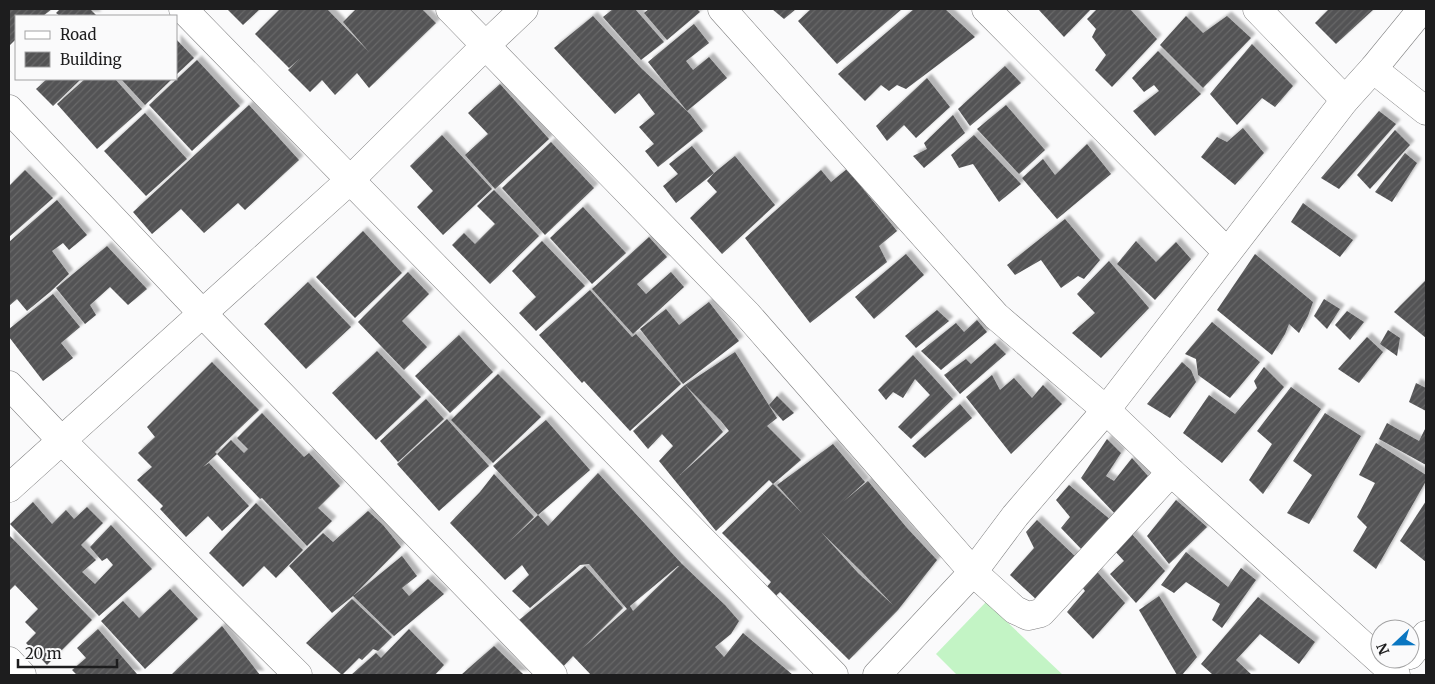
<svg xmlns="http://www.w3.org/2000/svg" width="1435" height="684" font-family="Merriweather,serif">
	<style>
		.garden { fill: #c3f4c5 }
		.building { fill: url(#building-hatch); fill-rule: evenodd; filter: url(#shadow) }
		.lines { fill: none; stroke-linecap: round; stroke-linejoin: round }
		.minor-casing { stroke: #7e7e7f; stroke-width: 29 }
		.minor { stroke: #fff; stroke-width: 28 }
	</style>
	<defs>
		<pattern id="building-hatch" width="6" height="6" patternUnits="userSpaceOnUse" patternTransform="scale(1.25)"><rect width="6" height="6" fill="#535354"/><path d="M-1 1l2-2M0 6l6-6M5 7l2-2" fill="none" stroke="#686869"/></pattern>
		<filter id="shadow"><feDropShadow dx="4.5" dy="-4.5" stdDeviation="1" flood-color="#0004"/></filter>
	</defs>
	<rect width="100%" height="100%" fill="#fafafb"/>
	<!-- garden -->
	<polygon class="garden" points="986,602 1063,675 957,675 936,654"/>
	<!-- building -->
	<g class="building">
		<polygon points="9,9 52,9 43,16 16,16 16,39 9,46"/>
		<polygon points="60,9 90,9 97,16 60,16 56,13"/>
		<polygon points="227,9 260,9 243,25"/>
		<polygon points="280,9 327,9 369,52 343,22 356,9 422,9 436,23 369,88 357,73 335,95 322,80 310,92 288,70 300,58 289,68 255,34"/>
		<polygon points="613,9 635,9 664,42 641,60 603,17"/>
		<polygon points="649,9 697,9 700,12 667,40 644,13"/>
		<polygon points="772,9 796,9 784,19"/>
		<polygon points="811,9 902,9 837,64 798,21"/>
		<polygon points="914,9 945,9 975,37 906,89 897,85 889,91 881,85 865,101 838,74"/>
		<polygon points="1038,9 1091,9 1064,37"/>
		<polygon points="1097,9 1130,9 1157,39 1112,87 1095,70 1106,55 1092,37 1096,29 1087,19"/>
		<polygon points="1329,9 1374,9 1336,44 1315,23"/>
		<polygon points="593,16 641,68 690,114 703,131 658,167 645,151 654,144 639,127 655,114 639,93 615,114 554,48"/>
		<polygon points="1186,16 1203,33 1227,16 1251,38 1203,88 1160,45"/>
		<polygon points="694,24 709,43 686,61 693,70 709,57 727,78 687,111 648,62"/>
		<polygon points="176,39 194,58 176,75"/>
		<polygon points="1252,44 1293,86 1275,107 1262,98 1237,125 1210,94"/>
		<polygon points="1158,51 1201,94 1155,136 1133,111 1159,91 1154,85 1144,92 1132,78"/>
		<polygon points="197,60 240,106 192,151 149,105"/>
		<polygon points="1005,66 1021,83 970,126 958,109"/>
		<polygon points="927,78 950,107 916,138 904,125 887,141 876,126"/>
		<polygon points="47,79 81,79 53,106 36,89"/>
		<polygon points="85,79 115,79 142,109 97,149 57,104"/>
		<polygon points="121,79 172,79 145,105"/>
		<polygon points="500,84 549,139 495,189 465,155 488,134 468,113"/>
		<polygon points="249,105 299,160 245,210 238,203 204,233 181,209 152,234 133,212"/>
		<polygon points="1006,105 1045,150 1019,174 977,129"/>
		<polygon points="1379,111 1396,124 1339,189 1321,178"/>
		<polygon points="145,113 187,159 146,196 104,151"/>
		<polygon points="953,115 965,133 924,168 913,156 927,149 924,143"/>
		<polygon points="1243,128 1264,153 1235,185 1201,157 1217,137 1227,142"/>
		<polygon points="1395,130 1410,145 1370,189 1357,175"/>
		<polygon points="442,135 492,189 443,235 417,207 433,191 410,166"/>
		<polygon points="974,135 1021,184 999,202 973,164 959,168 951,155"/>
		<polygon points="551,142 594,188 545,235 502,188"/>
		<polygon points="1087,144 1111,174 1057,219 1022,178 1043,159 1055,175"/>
		<polygon points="692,146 714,173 676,203 663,186 678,174 669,164"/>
		<polygon points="1405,153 1417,163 1392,202 1375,192"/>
		<polygon points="735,156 775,205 722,254 690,218 717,192 707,181 714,173"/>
		<polygon points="847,169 897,231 879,246 887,262 810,323 745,238 821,170 831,182"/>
		<polygon points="25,170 53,198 9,237 9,186"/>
		<polygon points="494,190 539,236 490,284 452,245 464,233 475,244 495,224 477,206"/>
		<polygon points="57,200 87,235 69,250 63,243 52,251 69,274 50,292 27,311 17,299 9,306 9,242"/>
		<polygon points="1303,203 1353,240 1340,257 1291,222"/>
		<polygon points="583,207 626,253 592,284 550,238"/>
		<polygon points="1065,219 1100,260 1084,279 1078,276 1061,288 1041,260 1015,275 1007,265"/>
		<polygon points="363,231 402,273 355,318 316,277"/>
		<polygon points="649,237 667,257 637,284 646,294 671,272 684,287 633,334 592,289"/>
		<polygon points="542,241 585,286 536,331 519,313 536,297 512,271"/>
		<polygon points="1136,241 1156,262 1176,242 1191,259 1155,300 1117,264"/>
		<polygon points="107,246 147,289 128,305 110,287 90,305 96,315 85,324 56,288"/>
		<polygon points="906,254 924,275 874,319 855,297"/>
		<polygon points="1255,254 1313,302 1308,316 1299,333 1289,324 1285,334 1272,355 1217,310"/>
		<polygon points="1109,261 1149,308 1101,358 1072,333 1095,313 1077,294"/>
		<polygon points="408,272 429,294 402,321 427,347 404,370 358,322"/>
		<polygon points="1426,280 1426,338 1394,312"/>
		<polygon points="308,282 351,327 306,369 264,324"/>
		<polygon points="590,290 632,337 636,334 681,384 630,431 584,381 582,383 539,335"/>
		<polygon points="53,294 80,327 61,343 73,358 43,381 9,337 9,329"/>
		<polygon points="1324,299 1340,309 1327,329 1314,316"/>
		<polygon points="709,302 739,341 683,384 640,329 666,309 679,325"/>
		<polygon points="937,310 949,321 916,348 905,336"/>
		<polygon points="1347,311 1364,322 1350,340 1335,325"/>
		<polygon points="977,320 987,332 941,370 921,351 956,323 964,332"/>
		<polygon points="1212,322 1260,362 1230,398 1198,375 1196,359 1185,354"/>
		<polygon points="1388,330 1400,338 1397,356 1380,344"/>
		<polygon points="459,335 493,372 450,413 415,376"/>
		<polygon points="1367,337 1383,352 1359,383 1338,369"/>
		<polygon points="995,343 1006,354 960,394 944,375 966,359 971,364"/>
		<polygon points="377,351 421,397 376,440 332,393"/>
		<path d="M735,352L777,418L767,426L801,460L773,484L802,513L777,485L833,444L865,482L843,502L868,481L907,528L937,560L898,610L849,660L780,592L767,604L759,596L771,582L722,533L773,484L769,480L716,531L659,461L673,446L662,434L648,449L633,431L685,385L723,432L680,475L729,431L721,421L685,385ZM821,532L862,572L893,605L858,573Z"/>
		<polygon points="913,355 953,399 911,439 898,427 930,395 915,379 903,398 893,392 886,400 878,390"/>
		<polygon points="212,362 259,410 215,452 217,454 203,467 209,463 249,506 222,531 208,516 186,537 160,509 163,506 137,480 152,467 138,453 155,437 147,427"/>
		<polygon points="1182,362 1191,370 1196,382 1170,418 1147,404"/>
		<polygon points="1264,367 1284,387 1222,463 1183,433 1209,395 1235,414 1257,388 1254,381"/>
		<polygon points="498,374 541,417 493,463 451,420"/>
		<polygon points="992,375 1000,390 1014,378 1032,398 1043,385 1062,404 1011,454 966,397"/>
		<polygon points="1416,383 1426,388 1426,411 1409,402"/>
		<polygon points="1291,387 1321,409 1263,494 1249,480 1272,444 1257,431"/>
		<polygon points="777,396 794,413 783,421 769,405"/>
		<polygon points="426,399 444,419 398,462 380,441"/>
		<polygon points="960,404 972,418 925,458 912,446"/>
		<polygon points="262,413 304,457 309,453 340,486 318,508 332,521 307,546 262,498 260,499 217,454 231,440 244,453 248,449 237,438"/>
		<polygon points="1325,413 1361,436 1309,524 1287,513 1312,475 1293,461"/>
		<polygon points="447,419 489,466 439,511 397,464"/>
		<polygon points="546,420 590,470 538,515 493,466"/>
		<polygon points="1387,423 1419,441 1426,427 1426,465 1379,439"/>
		<polygon points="1107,439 1121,453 1106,476 1114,481 1132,458 1148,476 1117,516 1081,478"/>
		<polygon points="1376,443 1426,475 1426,481 1376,569 1353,551 1367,527 1357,517 1375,483 1359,475"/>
		<path d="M598,473L682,564L725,605L739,621L731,634L715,647L724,657L743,633L793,675H591L573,656L562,668L519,620L585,566L623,608L583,648L627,609L589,564L580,565L530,608L512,591L529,575L522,565L505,580L450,523L480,492L494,474L534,517L509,542L538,515L548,526ZM678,566H679L633,611L630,606Z"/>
		<polygon points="1069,485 1112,521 1085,553 1061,528 1070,517 1056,500"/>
		<polygon points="1176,500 1207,527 1169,564 1147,536"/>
		<polygon points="1426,501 1426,562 1400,541"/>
		<polygon points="33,502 52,524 66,510 74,519 87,507 103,523 81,545 96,560 82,572 95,584 113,565 107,558 102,561 90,547 111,525 152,569 99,616 10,524"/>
		<polygon points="256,503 303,550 276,578 264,566 243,587 209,553"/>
		<polygon points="368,511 383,525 401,547 353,596 402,556 417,576 402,588 409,596 428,579 444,594 394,636 353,596 332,613 289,566 323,533 333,542"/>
		<polygon points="1037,520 1078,559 1039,602 1010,575 1034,548 1026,532"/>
		<polygon points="1130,532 1165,571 1136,603 1110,574 1124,561 1113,549"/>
		<polygon points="9,535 92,620 47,665 26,643 36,633 25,622 38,609 15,585 9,591"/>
		<polygon points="1186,552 1228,587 1241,568 1256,580 1222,628 1212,620 1220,604 1186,582 1174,593 1161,585"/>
		<polygon points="1091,565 1125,603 1093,639 1067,612 1085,591 1076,579"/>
		<polygon points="170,589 198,619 145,669 101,621 123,601 139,618"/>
		<polygon points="1159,596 1197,657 1182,675 1177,675 1139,610"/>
		<polygon points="1258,597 1315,642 1299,664 1260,634 1236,660 1252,675 1213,675 1201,664"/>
		<polygon points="352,599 392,637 378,651 373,649 362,660 359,658 342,675 306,643"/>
		<polygon points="222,626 260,675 171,675"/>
		<polygon points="98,629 137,674 136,675 77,675 72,670 86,658 77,648"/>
		<polygon points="409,629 444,665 435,675 351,675 376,653 381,658"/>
		<polygon points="494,646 524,675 461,675"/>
	</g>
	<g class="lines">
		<!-- minor casing -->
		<g class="minor-casing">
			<g id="minor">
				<polyline points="183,9 834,675"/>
				<polyline points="450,9 747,314 973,572 1015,610 1028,616 1041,613 1171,472"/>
				<polyline points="722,9 996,316 1106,410 1171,472 1396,675"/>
				<polyline points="986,9 1227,252"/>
				<polyline points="1257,9 1345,100"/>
				<polyline points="1373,69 1426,111"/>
				<polyline points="9,109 203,314 553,675"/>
				<polyline points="9,385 62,441 298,675"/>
				<polyline points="9,488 349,181 485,46 524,9"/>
				<polyline points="1410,655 1426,635"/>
				<polyline points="9,661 22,675"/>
				<polyline points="877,675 973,572 1015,516 1106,410 1345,100 1373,69 1422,9"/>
			</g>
		</g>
		<!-- minor -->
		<use href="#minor" class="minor"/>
	</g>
	<!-- border -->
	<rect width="1435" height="684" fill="none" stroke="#1d1d1e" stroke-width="20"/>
	<!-- legend -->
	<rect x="15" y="15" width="162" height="65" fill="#fafafb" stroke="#a2a2a3"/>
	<rect x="25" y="31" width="25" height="8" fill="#ffffff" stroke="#a2a2a3"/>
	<text x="60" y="40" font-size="15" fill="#1d1d1e">Road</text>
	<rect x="25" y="52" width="25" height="15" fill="url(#building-hatch)" stroke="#a2a2a3"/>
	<text x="60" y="65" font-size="15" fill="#1d1d1e">Building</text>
	<!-- north arrow -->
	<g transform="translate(1395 644) rotate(248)"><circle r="24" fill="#fafafb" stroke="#a2a2a3"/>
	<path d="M0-4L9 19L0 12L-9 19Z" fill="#0a76c1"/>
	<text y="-8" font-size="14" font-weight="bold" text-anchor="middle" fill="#1d1d1e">N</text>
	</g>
	<!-- scale -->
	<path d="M18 659v8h99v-8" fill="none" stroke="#1d1d1e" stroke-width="2.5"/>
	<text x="25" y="659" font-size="15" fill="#1d1d1e" stroke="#fafafb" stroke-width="4" paint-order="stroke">20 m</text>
</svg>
